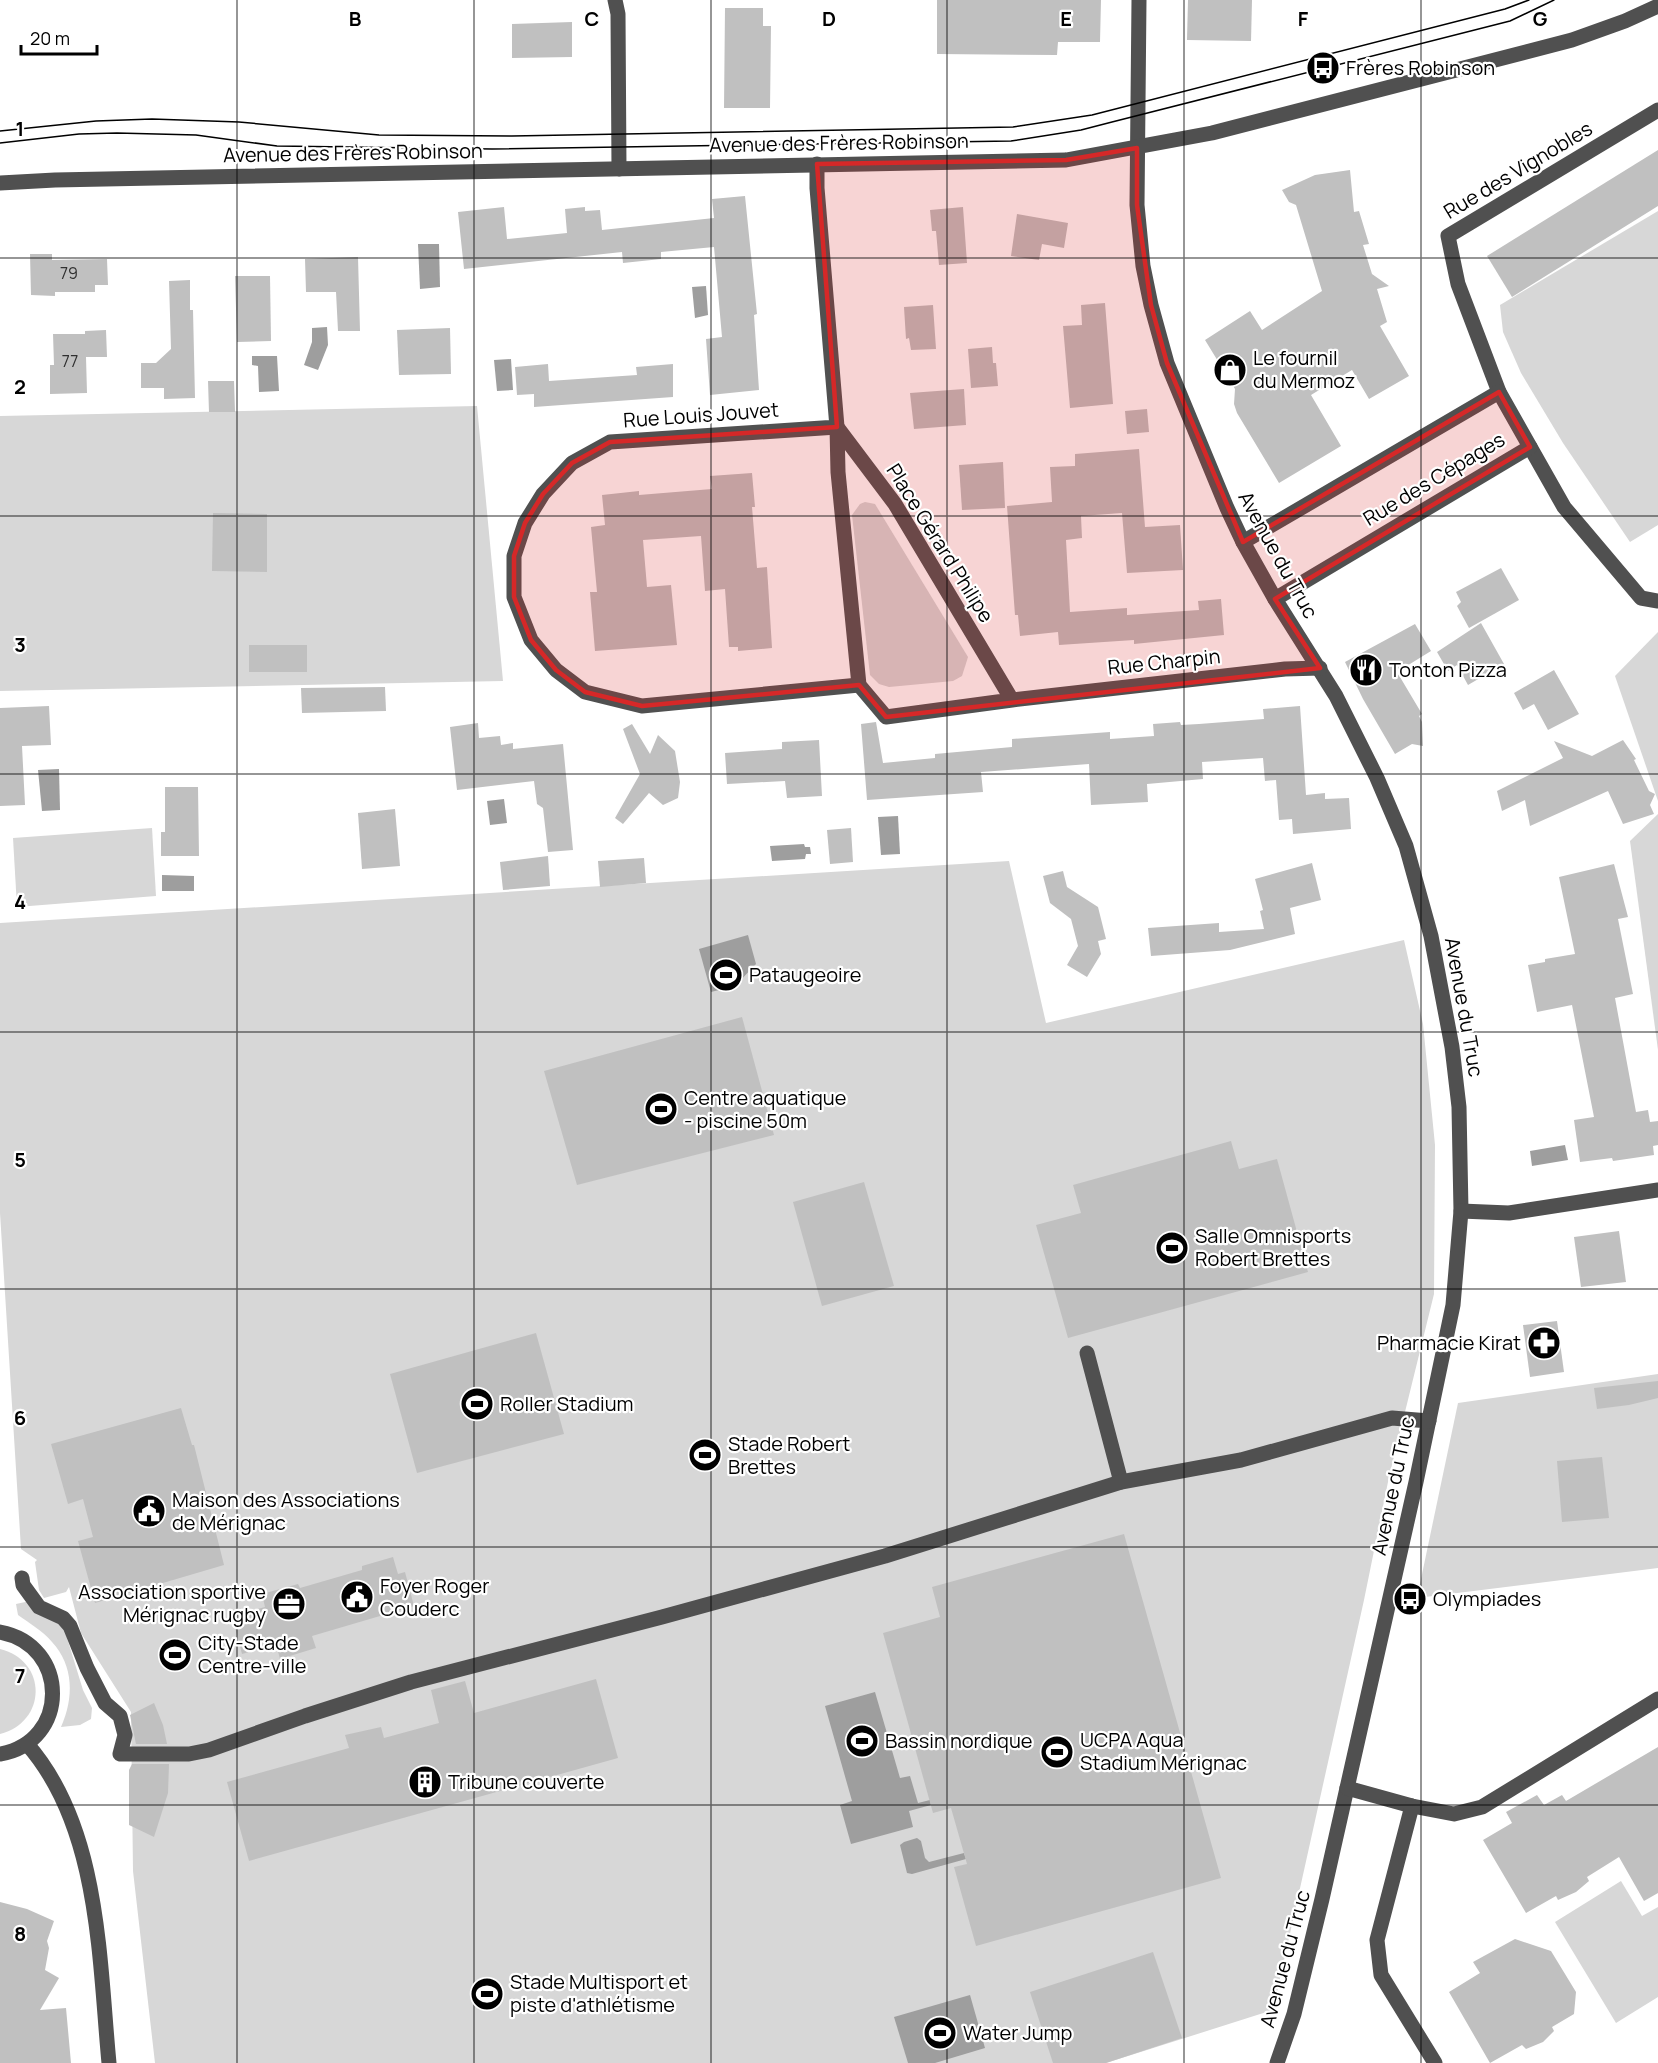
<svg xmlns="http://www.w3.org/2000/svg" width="1658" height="2063" font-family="Manrope,sans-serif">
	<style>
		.green { fill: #d7d7d7 }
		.water { fill: #9e9e9e }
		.building { fill: #c0c0c0 }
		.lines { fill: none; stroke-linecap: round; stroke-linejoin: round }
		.minor { stroke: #505050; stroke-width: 15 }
		.tram { stroke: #000; stroke-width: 1.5 }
		.marked { fill: #d62828; fill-opacity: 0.2; stroke: #d62828; stroke-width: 4.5; stroke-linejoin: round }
		.grid { fill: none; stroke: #000; stroke-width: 1.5; stroke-opacity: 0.55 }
		.labels { text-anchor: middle; stroke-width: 4.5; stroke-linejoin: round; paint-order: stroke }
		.number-label { font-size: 16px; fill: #303030 }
		.poi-label { font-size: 20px; fill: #000; stroke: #fff; text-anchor: start }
		.street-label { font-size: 20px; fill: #000; stroke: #fff }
		.grid-label { font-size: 20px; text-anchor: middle; font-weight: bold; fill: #000; stroke: #fff; stroke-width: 4.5; stroke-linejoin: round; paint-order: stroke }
	</style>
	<rect width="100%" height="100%" fill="#fff"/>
	<!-- green -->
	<g class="green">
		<polygon points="1658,211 1658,525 1630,542 1563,443 1521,373 1503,332 1500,305"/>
		<polygon points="477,406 503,681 0,691 0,416"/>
		<polygon points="865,502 875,504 968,657 962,676 953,681 889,687 879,684 870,675 852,515 860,504"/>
		<polygon points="1658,632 1658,801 1615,676"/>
		<polygon points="1658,814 1658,1050 1630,841"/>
		<polygon points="152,828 156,896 17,907 13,838"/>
		<polygon points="1009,861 1046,1023 1404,940 1423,1024 1435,1145 1434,1294 1389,1477 1364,1600 1273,2010 1106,2063 155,2063 133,1871 131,1712 81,1633 69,1587 66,1592 44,1598 39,1590 35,1562 37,1560 21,1549 0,1213 0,923"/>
		<polygon points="1658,1374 1658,1568 1417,1598 1458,1403"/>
		<path d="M30,1601L64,1628L83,1690L92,1708L91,1719L80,1725L61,1727C74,1698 74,1666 52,1642C43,1631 29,1623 18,1615L16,1604Z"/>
		<path d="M0,1649C48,1661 47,1722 0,1734Z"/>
		<polygon points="1621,1881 1642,1916 1658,1907 1658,1997 1616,2023 1555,1922"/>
	</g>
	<!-- water -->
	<g class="water">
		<polygon points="418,244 439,244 440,287 420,289"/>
		<polygon points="706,286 708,315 695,318 692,287"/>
		<polygon points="327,327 328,345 318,370 304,365 312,342 312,328"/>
		<polygon points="252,356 277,356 279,391 259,392 258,366 252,365"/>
		<polygon points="511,359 513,390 497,391 494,360"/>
		<polygon points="59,769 60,810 42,811 38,770"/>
		<polygon points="504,799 507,823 490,825 487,801"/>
		<polygon points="898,816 900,854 881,855 878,817"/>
		<polygon points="804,844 805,847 810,847 811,854 806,854 805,859 772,861 770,846"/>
		<polygon points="162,875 194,876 194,891 162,891"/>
		<polygon points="748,935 756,964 735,986 711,992 699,949"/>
		<polygon points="1565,1145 1568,1160 1532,1166 1530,1151"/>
		<polygon points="875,1692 900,1778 910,1776 918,1803 930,1800 931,1805 909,1811 913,1827 851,1844 840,1805 852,1801 825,1706"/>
		<polygon points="917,1838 921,1841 925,1858 929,1862 964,1853 966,1859 912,1874 907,1873 900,1845 904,1842"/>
		<polygon points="970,1995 985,2048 935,2063 908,2063 894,2017"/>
	</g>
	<!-- building -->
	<g class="building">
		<polygon points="937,0 1101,0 1100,42 1058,42 1057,55 937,54"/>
		<polygon points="1188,0 1252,0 1251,41 1187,40"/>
		<polygon points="725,8 763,8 763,26 771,26 770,108 724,108"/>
		<polygon points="572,22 572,57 512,58 512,24"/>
		<polygon points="1658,150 1658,206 1512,297 1487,256"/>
		<polygon points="1350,170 1354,212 1359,211 1369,244 1363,245 1372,274 1389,286 1377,289 1387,322 1380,326 1409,376 1369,399 1352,370 1311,395 1341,446 1279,483 1237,413 1234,404 1235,389 1205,340 1250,311 1262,330 1322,291 1296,205 1289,202 1282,190 1315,175"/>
		<polygon points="745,196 757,314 754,315 759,390 710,395 706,339 722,337 714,247 661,252 661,259 623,263 622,252 464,269 458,212 504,207 507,239 567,233 565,209 585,207 585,211 600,210 602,230 714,218 712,199"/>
		<polygon points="963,207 967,263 939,265 936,231 932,231 930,210"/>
		<polygon points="1017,214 1068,223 1064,248 1042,244 1039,260 1011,256"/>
		<polygon points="30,254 52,254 52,260 107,259 108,285 95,285 95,292 55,292 55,296 31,295"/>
		<polygon points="358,257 360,331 338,331 336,292 306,292 305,259"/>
		<polygon points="235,276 270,276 271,341 237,342"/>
		<polygon points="190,280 190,310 193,310 195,398 164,399 164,388 141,388 141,363 156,363 171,349 169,281"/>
		<polygon points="1105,303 1113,404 1070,408 1063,326 1082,325 1081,305"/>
		<polygon points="933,305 936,349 911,350 909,338 906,339 904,307"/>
		<polygon points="450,328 451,374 399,375 397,330"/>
		<polygon points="106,330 107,357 86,357 87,393 50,394 50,365 54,365 53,334 85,334 85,331"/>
		<polygon points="992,347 993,363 996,363 998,386 971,388 968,349"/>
		<polygon points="548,364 549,381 637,375 636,367 673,364 673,397 534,407 534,394 517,395 515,367"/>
		<polygon points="208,381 234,381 235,412 209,412"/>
		<polygon points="964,389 966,425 914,429 910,393"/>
		<polygon points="1147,409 1149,432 1127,434 1125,411"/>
		<polygon points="1139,449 1145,527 1180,525 1183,570 1127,573 1122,513 1081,516 1082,538 1066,540 1070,612 1127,608 1127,615 1199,610 1198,601 1221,599 1224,635 1134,644 1134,640 1059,645 1058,632 1020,636 1018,615 1015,615 1007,506 1052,502 1050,467 1075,466 1075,454"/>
		<polygon points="1003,462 1005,508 962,510 959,465"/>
		<polygon points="752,473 755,507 752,507 757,568 767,567 772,648 738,651 738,647 729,647 725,589 705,591 701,536 643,540 647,587 671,585 677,645 595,651 590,592 597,592 591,527 605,525 602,495 639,491 639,495 712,489 710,476"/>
		<polygon points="213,513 267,514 267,572 212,571"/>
		<polygon points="1501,568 1519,600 1469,628 1457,606 1461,602 1456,592"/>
		<polygon points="1481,623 1504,664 1468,685 1457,665 1448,671 1437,652"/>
		<polygon points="1415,624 1431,651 1397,672 1422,714 1419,716 1422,722 1423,746 1412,744 1395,754 1363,699 1345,662"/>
		<rect x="249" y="645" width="58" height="27"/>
		<polygon points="1554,670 1579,714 1548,730 1534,704 1523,710 1514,693"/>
		<polygon points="385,687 386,711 302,713 301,688"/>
		<polygon points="49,706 51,745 22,746 25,805 0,806 0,708"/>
		<polygon points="1300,706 1306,795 1325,793 1325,799 1349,798 1351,829 1293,834 1292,819 1279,820 1276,780 1265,781 1263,758 1202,762 1203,779 1147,784 1148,802 1091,805 1089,764 981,772 983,792 867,800 861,724 876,722 883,763 935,758 935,754 1012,747 1012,739 1110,732 1110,739 1154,736 1153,724 1180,722 1181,725 1199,724 1264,719 1263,709"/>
		<polygon points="478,723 479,738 500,736 501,745 513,743 513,749 563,744 573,850 548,852 543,808 537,804 534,781 457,790 450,727"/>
		<polygon points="632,724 650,754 658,735 675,751 680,782 678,798 663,805 649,793 623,824 615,818 640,774 623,729"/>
		<polygon points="819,740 822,796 787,798 785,781 727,784 725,753 782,749 782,742"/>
		<polygon points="1623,740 1636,759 1634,760 1649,791 1655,794 1650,805 1654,814 1623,824 1608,791 1530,826 1525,800 1502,811 1497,791 1563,758 1554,741 1592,756"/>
		<polygon points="165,787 198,787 199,856 161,856 161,832 165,832"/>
		<polygon points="395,809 400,866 362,869 358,813"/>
		<polygon points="851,828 853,862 830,864 827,830"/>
		<polygon points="548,856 550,886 503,890 500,862"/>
		<polygon points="644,858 646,883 600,887 598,861"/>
		<polygon points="1312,863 1321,900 1290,908 1295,934 1230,950 1151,956 1148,928 1219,923 1219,932 1264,929 1260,911 1263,910 1255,879"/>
		<polygon points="1614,864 1628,917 1618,919 1633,994 1615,998 1636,1112 1648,1110 1650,1122 1658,1121 1658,1145 1653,1146 1654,1155 1613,1161 1612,1158 1580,1162 1574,1120 1594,1117 1572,1005 1537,1012 1528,965 1545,962 1545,959 1575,954 1559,877"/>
		<polygon points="1063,871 1067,887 1098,907 1106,939 1098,941 1101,954 1087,977 1067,965 1078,946 1071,919 1050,903 1043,876"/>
		<polygon points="742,1017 774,1135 577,1185 544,1071"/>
		<polygon points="1231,1141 1239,1169 1277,1159 1308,1272 1068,1338 1036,1225 1081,1213 1073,1185"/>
		<polygon points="864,1182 894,1286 822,1306 793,1202"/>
		<polygon points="1619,1231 1626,1282 1581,1287 1574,1237"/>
		<polygon points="1557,1321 1564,1372 1530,1377 1523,1325"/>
		<polygon points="536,1333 564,1434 417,1473 390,1374"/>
		<polygon points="1658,1381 1658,1398 1629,1405 1597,1409 1594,1388"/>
		<polygon points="181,1408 192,1445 194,1445 224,1565 95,1603 78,1541 93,1537 83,1499 68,1504 51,1444"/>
		<polygon points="1602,1457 1609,1518 1562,1522 1557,1461"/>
		<polygon points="1124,1534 1221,1878 976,1946 954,1867 967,1864 951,1808 933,1813 883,1633 940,1617 932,1587"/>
		<polygon points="393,1557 398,1574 405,1572 414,1606 312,1636 316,1648 280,1659 276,1644 242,1654 232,1616 265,1607 262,1594 298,1584 300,1588 362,1570 362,1566"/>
		<polygon points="596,1679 618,1758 249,1861 227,1782 349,1748 345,1735 381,1727 384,1738 439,1723 431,1690 465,1681 474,1713"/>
		<polygon points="154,1703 163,1725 167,1744 136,1744 130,1715"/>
		<polygon points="1658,1747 1658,1893 1644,1901 1619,1857 1587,1877 1589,1881 1576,1892 1558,1900 1556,1896 1526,1913 1483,1840 1512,1823 1506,1812 1537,1795 1544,1805 1562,1795 1566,1801"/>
		<polygon points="132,1764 169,1764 168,1793 154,1837 129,1825 129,1770"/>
		<polygon points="0,1902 27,1909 54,1921 47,1941 49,1948 45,1970 59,1978 40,2010 66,2008 71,2063 0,2063"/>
		<polygon points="1515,1939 1551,1951 1576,1992 1574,2014 1552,2027 1554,2031 1543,2042 1526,2049 1522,2045 1490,2063 1449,1992 1480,1973 1473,1962"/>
		<polygon points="1153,1952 1182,2038 1106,2063 1053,2063 1030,1992"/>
	</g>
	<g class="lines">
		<!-- minor -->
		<g class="minor">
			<polyline points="615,0 618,14 619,169"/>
			<polyline points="1139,0 1137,205 1143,266 1151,305 1167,363 1227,508 1243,542 1275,599 1336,696 1377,778 1406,846 1431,936 1452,1047 1459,1107 1461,1211 1453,1305 1416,1482 1322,1899 1294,2014 1277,2063"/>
			<polyline points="1658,110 1448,236 1458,284 1499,392 1564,507 1641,598 1658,601"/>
			<polyline points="817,164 817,188 837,427 610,442 572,463 543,494 525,523 514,556 514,597 531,640 556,670 585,692 642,706 859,685"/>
			<polyline points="0,183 55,180 1066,160 1212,133 1572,40 1625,21 1658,6"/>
			<polyline points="1243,542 1499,392"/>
			<polyline points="1275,599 1530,447"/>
			<polyline points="1012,700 895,504 837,427 838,472 859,685 886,717 1012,700 1285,669 1320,668"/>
			<polyline points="1461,1211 1509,1213 1658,1190"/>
			<polyline points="1087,1353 1121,1482"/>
			<polyline points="22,1578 23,1585 39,1607 63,1618 70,1626 87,1668 105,1703 120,1716 125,1735 120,1754 189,1754 209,1750 305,1716 411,1682 662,1617 885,1556 1121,1482 1241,1460 1392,1418 1429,1421"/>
			<path d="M0,1632C70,1645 70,1742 0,1754"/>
			<path d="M27,1744C100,1827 99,1959 109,2063"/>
			<polyline points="1347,1788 1412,1806 1454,1814 1482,1807 1658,1699"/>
			<polyline points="1412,1806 1377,1940 1381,1975 1435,2063"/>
		</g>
		<!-- tram -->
		<g class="tram">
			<polyline points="0,131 96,121 152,119 239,122 379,135 512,136 1013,127 1092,115 1505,9 1529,0"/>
			<polyline points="0,143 79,134 117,133 196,135 277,146 492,149 1011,141 1081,130 1112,122 1510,21 1554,0"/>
		</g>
	</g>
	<!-- marked area -->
	<path class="marked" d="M1137,148V205L1151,305L1167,363L1243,542L1499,392L1530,447L1275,599L1320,668L886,717L859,685L642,706L585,692L556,670L531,640L514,597V556L525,523L543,494L572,463L610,442L837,427L817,164L1066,160Z"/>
	<!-- grid -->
	<path class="grid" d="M237,0V2063M474,0V2063M711,0V2063M947,0V2063M1184,0V2063M1421,0V2063M0,258H1658M0,516H1658M0,774H1658M0,1032H1658M0,1289H1658M0,1547H1658M0,1805H1658"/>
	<!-- icons -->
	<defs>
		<g id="bus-disc" transform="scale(1.725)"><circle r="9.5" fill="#000" stroke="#fff"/><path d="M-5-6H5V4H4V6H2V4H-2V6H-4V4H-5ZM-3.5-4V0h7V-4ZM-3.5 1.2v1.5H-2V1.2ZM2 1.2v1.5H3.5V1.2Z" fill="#fff"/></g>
		<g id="shop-disc" transform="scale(1.725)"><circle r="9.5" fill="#000" stroke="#fff"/><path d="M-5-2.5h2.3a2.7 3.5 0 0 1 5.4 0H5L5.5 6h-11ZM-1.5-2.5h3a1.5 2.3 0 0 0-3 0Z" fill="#fff"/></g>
		<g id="restaurant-disc" transform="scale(1.725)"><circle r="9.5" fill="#000" stroke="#fff"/><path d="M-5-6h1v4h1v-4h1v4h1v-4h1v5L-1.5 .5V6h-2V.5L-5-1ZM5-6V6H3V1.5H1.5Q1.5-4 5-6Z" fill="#fff"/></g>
		<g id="stadium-disc" transform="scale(1.725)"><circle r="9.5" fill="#000" stroke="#fff"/><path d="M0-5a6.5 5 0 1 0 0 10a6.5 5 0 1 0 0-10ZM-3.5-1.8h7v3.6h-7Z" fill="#fff"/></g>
		<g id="pharmacy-disc" transform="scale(1.725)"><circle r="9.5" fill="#000" stroke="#fff"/><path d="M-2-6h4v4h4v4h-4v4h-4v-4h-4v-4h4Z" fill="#fff"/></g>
		<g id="civic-disc" transform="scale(1.725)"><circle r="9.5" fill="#000" stroke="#fff"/><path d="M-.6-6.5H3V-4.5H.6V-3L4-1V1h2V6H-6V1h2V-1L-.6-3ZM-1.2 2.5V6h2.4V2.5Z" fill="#fff"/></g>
		<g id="office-disc" transform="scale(1.725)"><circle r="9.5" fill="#000" stroke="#fff"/><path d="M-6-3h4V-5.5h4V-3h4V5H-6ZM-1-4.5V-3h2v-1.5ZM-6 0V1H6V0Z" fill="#fff"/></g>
		<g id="building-disc" transform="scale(1.725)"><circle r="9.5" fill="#000" stroke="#fff"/><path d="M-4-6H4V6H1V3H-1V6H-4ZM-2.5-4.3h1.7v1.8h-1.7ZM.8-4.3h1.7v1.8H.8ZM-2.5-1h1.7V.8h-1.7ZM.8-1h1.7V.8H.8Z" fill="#fff"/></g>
	</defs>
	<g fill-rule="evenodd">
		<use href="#bus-disc" x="1323" y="68"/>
		<use href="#shop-disc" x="1230" y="370"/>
		<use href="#restaurant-disc" x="1366" y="670"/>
		<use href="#stadium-disc" x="726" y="975"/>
		<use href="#stadium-disc" x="661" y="1109"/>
		<use href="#stadium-disc" x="1172" y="1248"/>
		<use href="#pharmacy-disc" x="1544" y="1343"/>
		<use href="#stadium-disc" x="477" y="1404"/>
		<use href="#stadium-disc" x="705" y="1455"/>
		<use href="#civic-disc" x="149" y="1511"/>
		<use href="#civic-disc" x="357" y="1597"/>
		<use href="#bus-disc" x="1410" y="1599"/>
		<use href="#office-disc" x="289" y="1604"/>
		<use href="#stadium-disc" x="175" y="1655"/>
		<use href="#stadium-disc" x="862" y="1741"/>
		<use href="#stadium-disc" x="1057" y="1752"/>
		<use href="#building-disc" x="425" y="1782"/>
		<use href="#stadium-disc" x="487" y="1994"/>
		<use href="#stadium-disc" x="940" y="2033"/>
	</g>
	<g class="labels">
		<!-- number labels -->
		<g class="number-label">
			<text x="69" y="279">79</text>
			<text x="70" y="367">77</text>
		</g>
		<!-- poi labels -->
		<g class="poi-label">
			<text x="1346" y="75">Frères Robinson</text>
			<text x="1253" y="365">Le fournil<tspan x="1253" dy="23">du Mermoz</tspan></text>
			<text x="1389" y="677">Tonton Pizza</text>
			<text x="749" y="982">Pataugeoire</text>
			<text x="684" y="1105">Centre aquatique<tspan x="684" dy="23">- piscine 50m</tspan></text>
			<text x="1195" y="1243">Salle Omnisports<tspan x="1195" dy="23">Robert Brettes</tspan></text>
			<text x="1521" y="1350" text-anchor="end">Pharmacie Kirat</text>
			<text x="500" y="1411">Roller Stadium</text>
			<text x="728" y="1451">Stade Robert<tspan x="728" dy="23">Brettes</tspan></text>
			<text x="172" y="1507">Maison des Associations<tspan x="172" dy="23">de Mérignac</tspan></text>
			<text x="380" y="1593">Foyer Roger<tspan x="380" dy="23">Couderc</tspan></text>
			<text x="266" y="1599" text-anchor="end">Association sportive<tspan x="266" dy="23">Mérignac rugby</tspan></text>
			<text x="1433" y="1606">Olympiades</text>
			<text x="198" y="1650">City-Stade<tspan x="198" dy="23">Centre-ville</tspan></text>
			<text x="1080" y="1747">UCPA Aqua<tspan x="1080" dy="23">Stadium Mérignac</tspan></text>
			<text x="885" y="1748">Bassin nordique</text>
			<text x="448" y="1789">Tribune couverte</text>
			<text x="510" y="1989">Stade Multisport et<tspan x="510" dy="23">piste d'athlétisme</tspan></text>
			<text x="963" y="2040">Water Jump</text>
		</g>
		<!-- street labels -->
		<g class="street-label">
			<text transform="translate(839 143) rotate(-1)" y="7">Avenue des Frères Robinson</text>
			<text transform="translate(353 153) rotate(-1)" y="7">Avenue des Frères Robinson</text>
			<text transform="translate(1518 170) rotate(-31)" y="7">Rue des Vignobles</text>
			<text transform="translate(701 415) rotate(-4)" y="7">Rue Louis Jouvet</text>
			<text transform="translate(1434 479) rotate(-31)" y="7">Rue des Cépages</text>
			<text transform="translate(940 543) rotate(58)" y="7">Place Gérard Philipe</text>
			<text transform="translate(1278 555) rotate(61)" y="7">Avenue du Truc</text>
			<text transform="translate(1164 662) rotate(-6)" y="7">Rue Charpin</text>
			<text transform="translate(1464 1007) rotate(80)" y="7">Avenue du Truc</text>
			<text transform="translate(1393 1486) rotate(-78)" y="7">Avenue du Truc</text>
			<text transform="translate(1285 1959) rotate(-75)" y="7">Avenue du Truc</text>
		</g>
	</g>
	<g class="grid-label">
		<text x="355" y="26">B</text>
		<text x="592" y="26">C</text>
		<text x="829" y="26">D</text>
		<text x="1066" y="26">E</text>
		<text x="1303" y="26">F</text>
		<text x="1540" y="26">G</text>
		<text x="20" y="136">1</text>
		<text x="20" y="394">2</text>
		<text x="20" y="652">3</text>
		<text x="20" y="909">4</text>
		<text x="20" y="1167">5</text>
		<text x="20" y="1425">6</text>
		<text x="20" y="1683">7</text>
		<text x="20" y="1941">8</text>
	</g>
	<!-- scale -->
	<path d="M21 45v9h76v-9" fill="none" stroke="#000000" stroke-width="3"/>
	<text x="30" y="45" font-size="18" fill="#000000" stroke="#ffffff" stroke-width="4.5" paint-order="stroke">20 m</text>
</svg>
